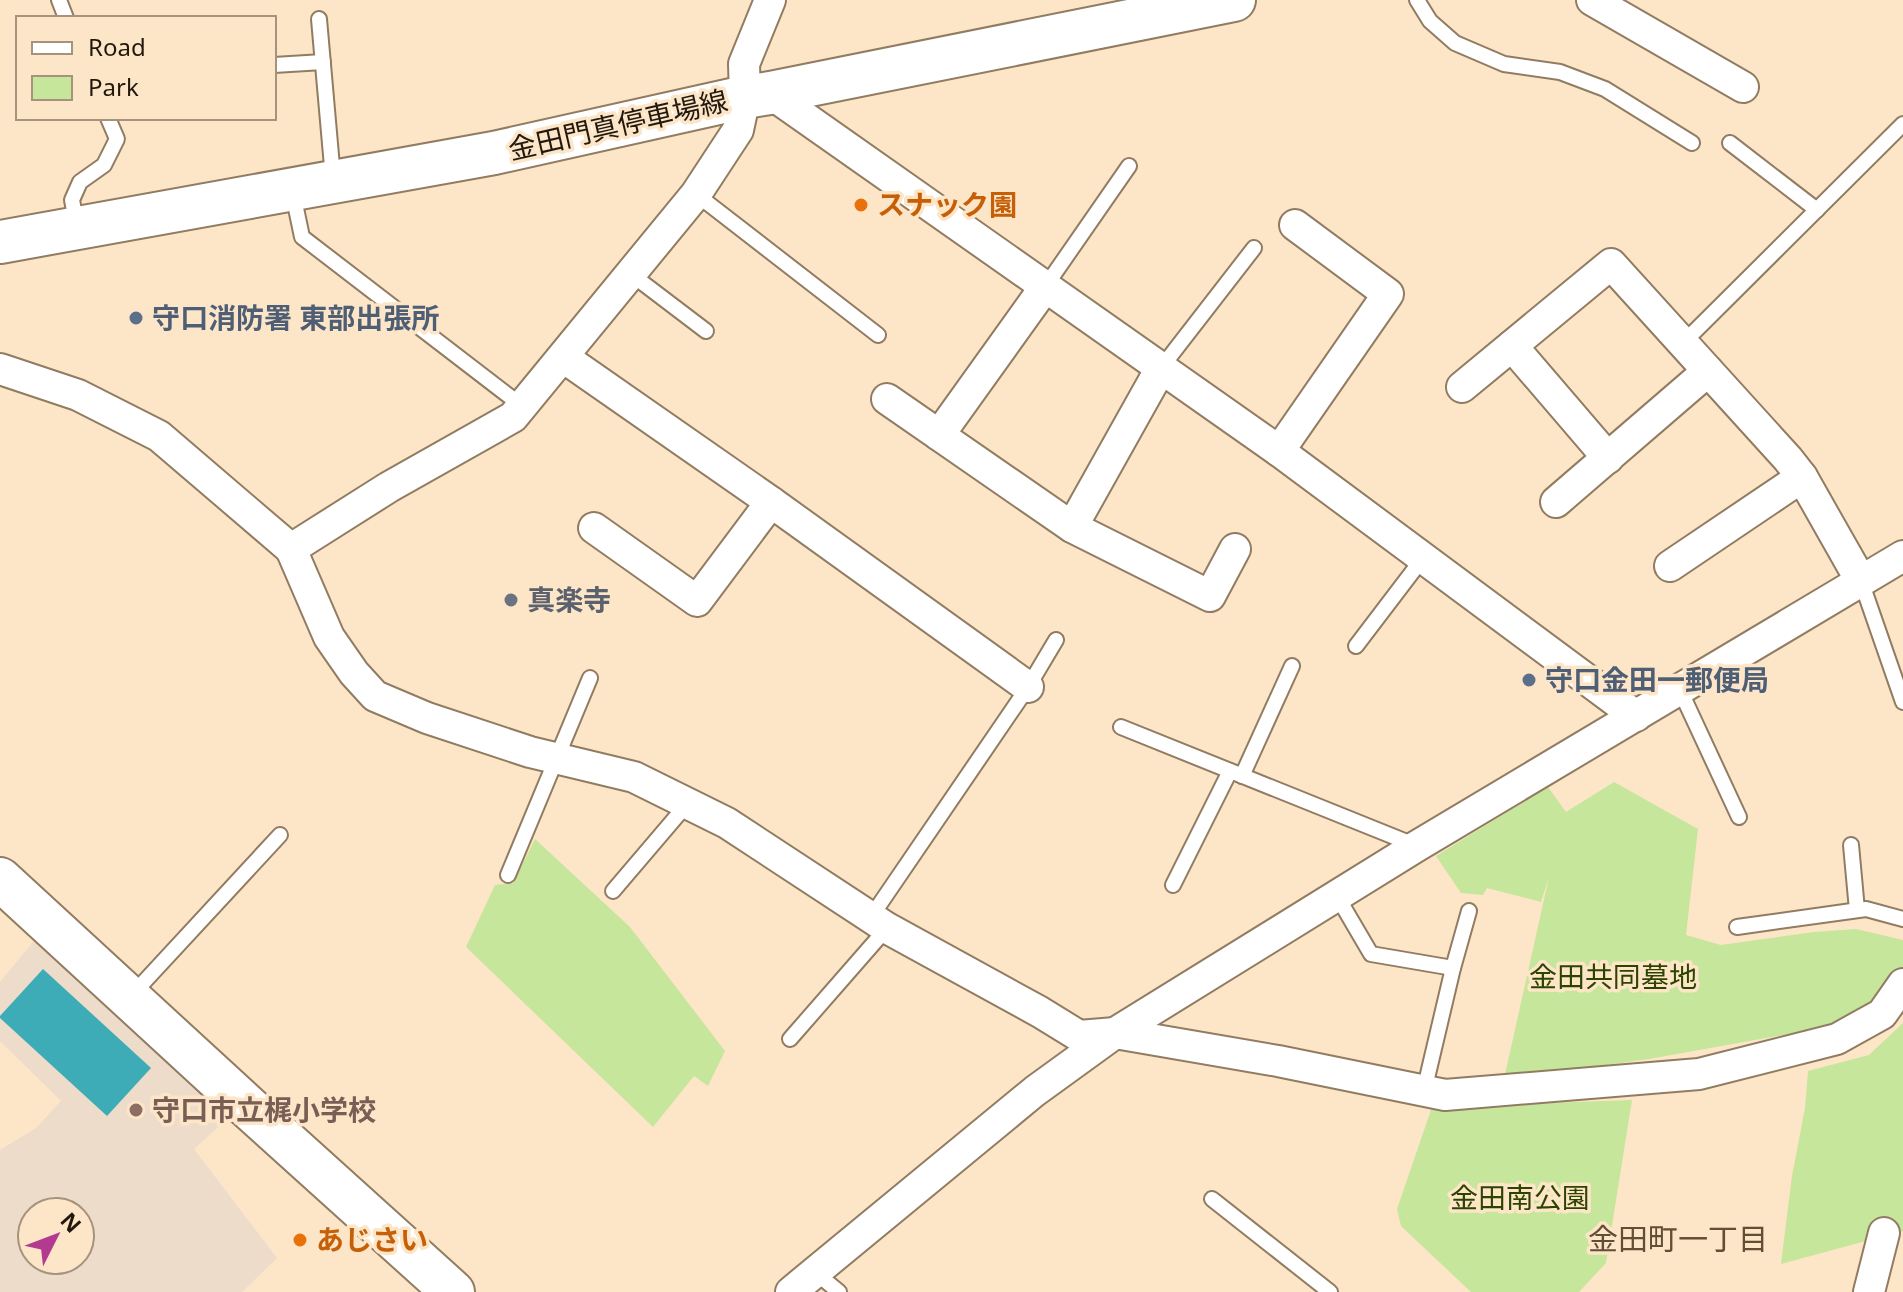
<svg xmlns="http://www.w3.org/2000/svg" width="1903" height="1292" font-family="'Noto Sans','Noto Sans JP',sans-serif">
	<style>
		.education { fill: #eddcca; fill-rule: evenodd }
		.green { fill: #c6e69b }
		.water { fill: #3dacb6 }
		.lines { fill: none; stroke-linecap: round; stroke-linejoin: round }
		.lane-casing { stroke: #917c62; stroke-width: 18 }
		.street-casing { stroke: #917c62; stroke-width: 34 }
		.secondary-casing { stroke: #917c62; stroke-width: 46 }
		.lane { stroke: #fff; stroke-width: 14 }
		.street { stroke: #fff; stroke-width: 30 }
		.secondary { stroke: #fff; stroke-width: 42 }
		.food-dot { fill: #e8710a; stroke: #fde5c8; stroke-width: 3 }
		.service-dot { fill: #5c6f8a; stroke: #fde5c8; stroke-width: 3 }
		.worship-dot { fill: #6b7280; stroke: #fde5c8; stroke-width: 3 }
		.education-dot { fill: #8d6e63; stroke: #fde5c8; stroke-width: 3 }
		.labels { text-anchor: middle; stroke-width: 7; stroke-linejoin: round; paint-order: stroke }
		.street-label { font-size: 28px; fill: #21190e; stroke: #fde5c8 }
		.food-label { font-size: 28px; font-weight: bold; fill: #c56008; stroke: #fde5c8; text-anchor: start }
		.service-label { font-size: 28px; font-weight: bold; fill: #4e5e75; stroke: #fde5c8; text-anchor: start }
		.worship-label { font-size: 28px; font-weight: bold; fill: #5b616d; stroke: #fde5c8; text-anchor: start }
		.park-label { font-size: 28px; fill: #2d4300; stroke: #fde5c8 }
		.education-label { font-size: 28px; font-weight: bold; fill: #785e54; stroke: #fde5c8; text-anchor: start }
		.neighbourhood-label { font-size: 30px; fill: #624e35; stroke: #fde5c8 }
	</style>
	<rect width="100%" height="100%" fill="#fde5c8"/>
	<!-- education -->
	<path class="education" d="M34,941L228,1118L194,1149L277,1258L242,1292H0V1150L36,1128L61,1101L0,1041V982ZM32,1212H80V1260H32Z"/>
	<!-- green -->
	<g class="green">
		<polygon points="1614,782 1698,829 1686,935 1721,945 1814,932 1856,929 1903,940 1903,967 1885,993 1850,1023 1649,1059 1504,1079 1549,877 1541,902 1487,888 1483,895 1461,893 1436,856 1548,787 1566,812"/>
		<polygon points="535,839 630,927 725,1051 708,1086 694,1076 653,1127 466,947 495,885 513,883"/>
		<polygon points="1903,1023 1903,1231 1781,1264 1792,1176 1805,1108 1808,1071 1869,1055"/>
		<polygon points="1632,1100 1606,1263 1579,1292 1471,1292 1401,1226 1397,1209 1432,1107"/>
	</g>
	<!-- water -->
	<polygon class="water" points="43,969 151,1068 107,1116 0,1018 0,1016"/>
	<g class="lines">
		<!-- lane casing -->
		<g class="lane-casing">
			<g id="lane">
				<polyline points="59,0 66,18"/>
				<polyline points="1417,0 1430,21 1455,43 1504,64 1560,72 1605,89 1692,143"/>
				<polyline points="319,19 333,178"/>
				<polyline points="274,65 323,62"/>
				<polyline points="1730,143 1817,210"/>
				<polyline points="293,194 302,237 522,406"/>
				<polyline points="696,194 878,335"/>
				<polyline points="77,226 72,200 80,182 104,165 117,139 108,118"/>
				<polyline points="631,274 706,331"/>
				<polyline points="1045,287 1129,166"/>
				<polyline points="1683,343 1903,124"/>
				<polyline points="1161,368 1254,248"/>
				<polyline points="1861,581 1903,702"/>
				<polyline points="1356,646 1423,558"/>
				<polyline points="1680,690 1739,817"/>
				<polyline points="1121,727 1417,846"/>
				<polyline points="1242,776 1292,666"/>
				<polyline points="1851,845 1857,910"/>
				<polyline points="508,875 590,678"/>
				<polyline points="1173,885 1230,771"/>
				<polyline points="613,891 688,803"/>
				<polyline points="1337,896 1371,954 1453,968"/>
				<polyline points="871,917 1028,687 1056,640"/>
				<polyline points="1737,927 1866,909 1903,919"/>
				<polyline points="131,996 280,835"/>
				<polyline points="790,1039 887,928"/>
				<polyline points="1424,1091 1453,968 1469,911"/>
				<polyline points="1212,1199 1330,1292"/>
				<polyline points="815,1272 839,1292"/>
			</g>
		</g>
		<!-- street casing -->
		<g class="street-casing">
			<g id="street">
				<polyline points="1592,0 1743,87"/>
				<polyline points="770,93 1279,451 1636,716"/>
				<polyline points="1512,346 1608,458"/>
				<polyline points="563,357 771,502 1028,687"/>
				<polyline points="0,369 78,395 159,436 291,549 389,487 513,417 696,194 738,130 745,97 744,64 770,0"/>
				<polyline points="1462,387 1611,264 1788,459 1802,477 1861,581"/>
				<polyline points="887,399 1072,527 1210,596 1235,549"/>
				<polyline points="939,435 1045,287"/>
				<polyline points="1279,451 1388,294 1295,225"/>
				<polyline points="1556,502 1708,371"/>
				<polyline points="1072,527 1161,368"/>
				<polyline points="594,528 697,601 771,502"/>
				<polyline points="291,549 329,637 354,673 375,696 427,718 530,752 634,777 727,823 887,928 1040,1012 1079,1036 1115,1033 1278,1061 1445,1095 1699,1074 1837,1039 1882,1014 1903,984"/>
				<polyline points="1670,566 1802,477"/>
				<polyline points="791,1292 1035,1091 1115,1033 1417,846 1903,556"/>
				<polyline points="1869,1292 1884,1233"/>
			</g>
		</g>
		<!-- secondary casing -->
		<g class="secondary-casing">
			<g id="secondary">
				<polyline points="0,242 494,153 745,97 770,93 1234,0"/>
				<polyline points="0,879 248,1107 453,1292"/>
			</g>
		</g>
		<!-- lane -->
		<use href="#lane" class="lane"/>
		<!-- street -->
		<use href="#street" class="street"/>
		<!-- secondary -->
		<use href="#secondary" class="secondary"/>
	</g>
	<!-- markers -->
	<g class="food-dot">
		<circle cx="861" cy="205" r="8"/>
		<circle cx="300" cy="1240" r="8"/>
	</g>
	<g class="service-dot">
		<circle cx="136" cy="318" r="8"/>
		<circle cx="1529" cy="680" r="8"/>
	</g>
	<circle class="worship-dot" cx="511" cy="600" r="8"/>
	<circle class="education-dot" cx="136" cy="1110" r="8"/>
	<g class="labels">
		<!-- street labels -->
		<g class="street-label">
			<text transform="translate(618 125) rotate(-13)" y="10">金田門真停車場線</text>
		</g>
		<!-- food labels -->
		<g class="food-label">
			<text x="877" y="215">スナック園</text>
			<text x="316" y="1250">あじさい</text>
		</g>
		<!-- service labels -->
		<g class="service-label">
			<text x="152" y="328">守口消防署 東部出張所</text>
			<text x="1545" y="690">守口金田一郵便局</text>
		</g>
		<!-- worship labels -->
		<g class="worship-label">
			<text x="527" y="610">真楽寺</text>
		</g>
		<!-- park labels -->
		<g class="park-label">
			<text x="1613" y="987">金田共同墓地</text>
			<text x="1520" y="1208">金田南公園</text>
		</g>
		<!-- education labels -->
		<g class="education-label">
			<text x="152" y="1120">守口市立梶小学校</text>
		</g>
		<!-- neighbourhood labels -->
		<g class="neighbourhood-label">
			<text x="1678" y="1250">金田町一丁目</text>
		</g>
	</g>
	<!-- legend -->
	<rect x="16" y="16" width="260" height="104" fill="#fde5c8" stroke="#a5937e" stroke-width="2"/>
	<rect x="32" y="42" width="40" height="12" fill="#ffffff" stroke="#a5937e" stroke-width="2"/>
	<text x="88" y="56" font-size="24" fill="#21190e">Road</text>
	<rect x="32" y="76" width="40" height="24" fill="#c6e69b" stroke="#a5937e" stroke-width="2"/>
	<text x="88" y="96" font-size="24" fill="#21190e">Park</text>
	<!-- north arrow -->
	<g transform="translate(56 1236) rotate(48)"><circle r="38" fill="#fde5c8" stroke="#a5937e" stroke-width="2"/>
	<path d="M0-6L14 30L0 20L-14 30Z" fill="#b23b90"/>
	<text y="-12" font-size="22" font-weight="bold" text-anchor="middle" fill="#21190e">N</text>
	</g>
</svg>
